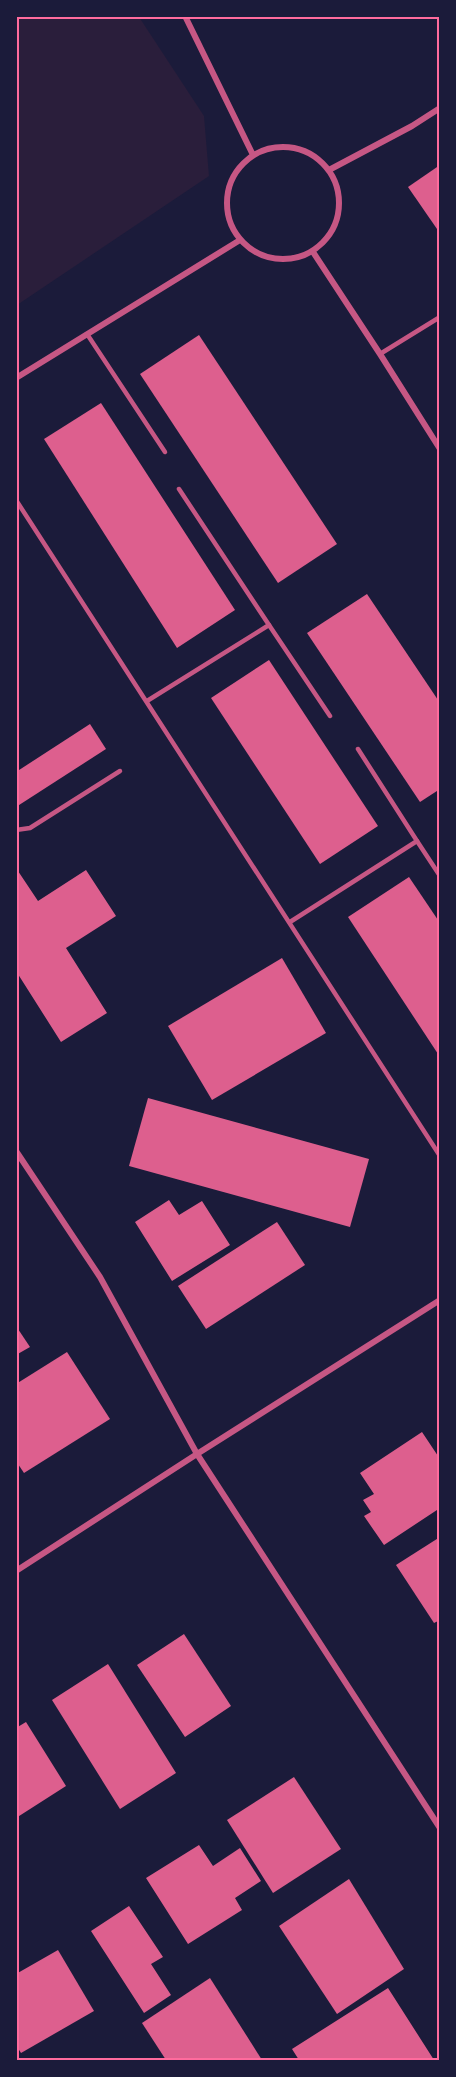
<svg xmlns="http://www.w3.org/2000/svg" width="456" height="2077" font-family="'Golos Text',sans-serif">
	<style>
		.green { fill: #2a1e3b }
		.building { fill: #dd5f8e }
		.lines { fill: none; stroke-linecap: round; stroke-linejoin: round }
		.service { stroke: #c65784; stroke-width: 4.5 }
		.minor { stroke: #c65784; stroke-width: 6 }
		.neatline { fill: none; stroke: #ff6b9d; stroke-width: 2 }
	</style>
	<rect width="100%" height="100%" fill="#1b1b3a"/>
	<!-- green -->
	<polygon class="green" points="17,16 139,17 204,116 209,176 17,305"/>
	<!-- building -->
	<g class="building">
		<polygon points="440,165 440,228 437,229 408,187"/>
		<polygon points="199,335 337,544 278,583 140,374"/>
		<polygon points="101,403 235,610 177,648 44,439"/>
		<polygon points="367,594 440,703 440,789 420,802 307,633"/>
		<polygon points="269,660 378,826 320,864 211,698"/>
		<polygon points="90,724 106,749 16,807 16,772"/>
		<polygon points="16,868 38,901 86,870 116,916 66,948 107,1013 61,1042 16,971"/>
		<polygon points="409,877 440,923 440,1057 348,917"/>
		<polygon points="282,958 326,1033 212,1100 168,1026"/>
		<polygon points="148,1098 369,1159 350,1227 129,1166"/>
		<polygon points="169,1200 179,1215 202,1201 230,1245 172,1281 135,1222"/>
		<polygon points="277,1222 305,1265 206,1329 178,1286"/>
		<polygon points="16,1326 30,1347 16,1355"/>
		<polygon points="67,1352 110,1419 24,1473 16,1461 16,1384"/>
		<polygon points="422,1432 440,1459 440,1508 384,1545 364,1516 371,1512 363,1500 374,1494 360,1473"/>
		<polygon points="440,1537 440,1620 434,1623 396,1565"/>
		<polygon points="184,1634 231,1706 185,1737 137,1665"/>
		<polygon points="108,1664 176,1773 120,1809 52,1700"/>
		<polygon points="26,1722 66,1786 16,1818 16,1728"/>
		<polygon points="294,1777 341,1849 273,1893 227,1820"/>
		<polygon points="199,1845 213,1866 240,1848 261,1881 235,1898 242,1910 188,1944 146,1878"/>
		<polygon points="349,1879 404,1969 337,2014 279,1926"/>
		<polygon points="129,1906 163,1957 151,1964 171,1995 144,2013 91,1931"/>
		<polygon points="58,1950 94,2011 21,2053 16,2045 16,1974"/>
		<polygon points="210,1978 262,2060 166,2060 142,2023"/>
		<polygon points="388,1988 434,2060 371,2060 369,2059 367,2060 299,2060 292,2049"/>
	</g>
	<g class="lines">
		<!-- service -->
		<g class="service">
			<polyline points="87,334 165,452"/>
			<polyline points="380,354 440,317"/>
			<polyline points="179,489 269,625"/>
			<polyline points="16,500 440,1156"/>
			<polyline points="147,701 269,625 330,716"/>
			<polyline points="358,749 417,841"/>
			<polyline points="16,830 30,828 120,771"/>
			<polyline points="290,922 417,841 440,876"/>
		</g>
		<!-- minor -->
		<g class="minor">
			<polyline points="185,16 253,155"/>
			<circle cx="283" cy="203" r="56"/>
			<polyline points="329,170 412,126 440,108"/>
			<polyline points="313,252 380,354 440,449"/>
			<polyline points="16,378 240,240"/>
			<polyline points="16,1151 100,1277 197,1454 440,1828"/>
			<polyline points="16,1571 197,1454 440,1300"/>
		</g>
	</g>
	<!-- border -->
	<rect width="456" height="2077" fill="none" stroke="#1b1b3a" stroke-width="36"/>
	<rect x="18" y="18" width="420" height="2041" class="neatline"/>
</svg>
